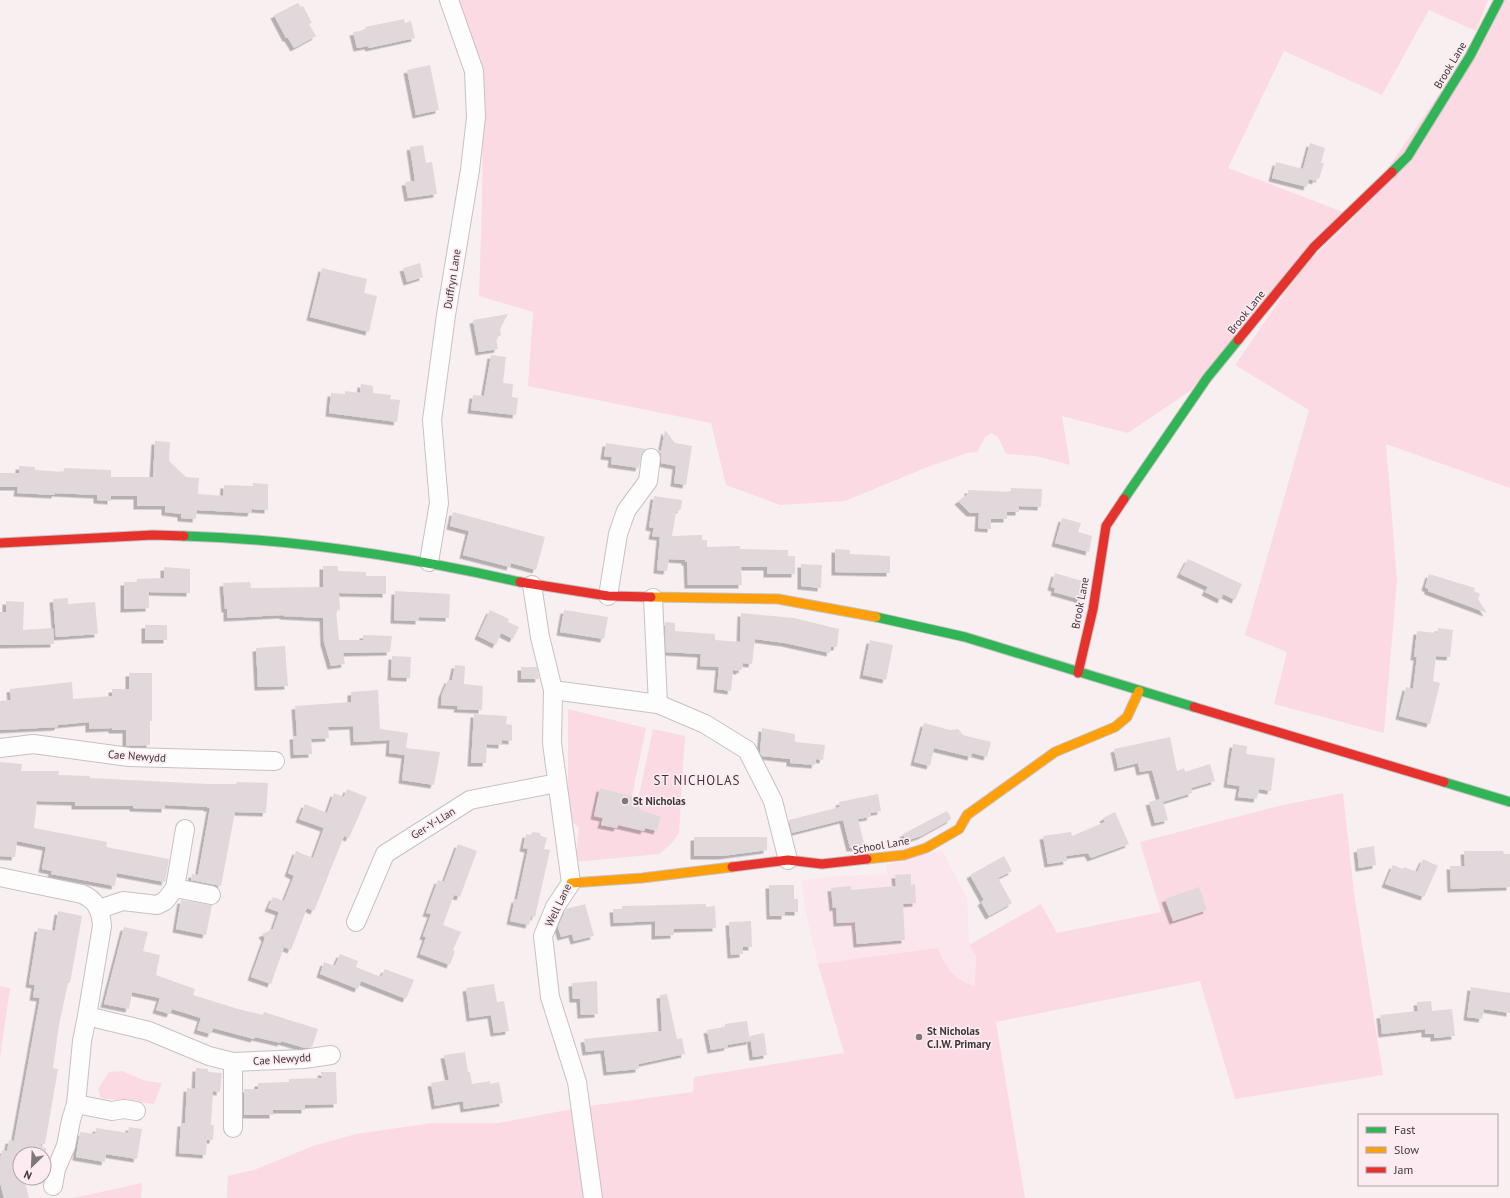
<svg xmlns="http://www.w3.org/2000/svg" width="1510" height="1198" font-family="'PT Sans',sans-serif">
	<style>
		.built { fill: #fbe6ed }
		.green { fill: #fbdae4 }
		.building { fill: #e0d8da; filter: url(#shadow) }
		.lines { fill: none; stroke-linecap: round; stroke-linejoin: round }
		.street-casing { stroke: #c8c0c2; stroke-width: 20 }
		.fast-casing { stroke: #c8c0c2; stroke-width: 11 }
		.slow-casing { stroke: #c8c0c2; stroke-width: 11 }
		.jam-casing { stroke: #c8c0c2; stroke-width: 11 }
		.street { stroke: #fefdfd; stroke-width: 18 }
		.fast { stroke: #30b455; stroke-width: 9 }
		.slow { stroke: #ff9f0a; stroke-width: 9 }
		.jam { stroke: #e5322d; stroke-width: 9 }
		.poi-dot { fill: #80777a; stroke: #fcebf0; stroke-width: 1.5 }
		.labels { text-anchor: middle; stroke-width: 3.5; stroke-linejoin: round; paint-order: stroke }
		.street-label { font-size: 11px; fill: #40373a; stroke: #fcebf0 }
		.poi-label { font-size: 11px; font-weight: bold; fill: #40373a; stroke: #fcebf0; text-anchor: start }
		.quarter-label { font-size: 13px; letter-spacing: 1px; fill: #423237; stroke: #fcebf0 }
	</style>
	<defs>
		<filter id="shadow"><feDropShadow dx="-3.5" dy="3.5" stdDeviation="0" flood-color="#0004"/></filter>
	</defs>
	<rect width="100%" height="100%" fill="#f8eff1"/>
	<!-- built -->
	<polygon class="built" points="942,850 967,898 969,945 976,956 977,969 1025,1198 844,1052 818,964 805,909 802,880 839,876 887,874 886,865"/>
	<!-- green -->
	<g class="green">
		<polygon points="457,0 1488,0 1476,31 1429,10 1382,95 1284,51 1228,168 1343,212 1190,391 1128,433 1062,416 1070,465 1036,456 1006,454 998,437 991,433 985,437 977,452 967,453 925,468 845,501 780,505 726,485 711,423 528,386 533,312 479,296 482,205 483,111"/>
		<polygon points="1504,0 1510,0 1510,488 1386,444 1397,580 1384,733 1274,704 1287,652 1245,635 1309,410 1235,365 1302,268 1355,216"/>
		<polygon points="568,709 646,728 632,796 600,788 594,816 603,818 601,825 617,828 618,825 644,831 645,828 657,831 661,817 639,809 641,801 638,800 653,729 685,736 679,833 671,844 659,854 575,862 579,828 568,818"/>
		<path d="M1343,793L1354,893L1383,1075L1235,1099L1200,981L996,1022L1025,1198H602L589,1106L693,1092L694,1077L844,1053L818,964L938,948C946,968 953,980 975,986L976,956L969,945L1041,904L1057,933L1161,912L1140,842L1283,805Z"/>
		<polygon points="0,986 10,988 0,1058"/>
		<polygon points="122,1071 146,1081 162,1083 154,1104 101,1098 98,1089 109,1072"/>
		<polygon points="572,1109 585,1198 227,1198 228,1176 254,1170 313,1146 356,1134 432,1123 499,1123"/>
		<polygon points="142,1183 141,1198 73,1198"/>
	</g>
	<!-- building -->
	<g class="building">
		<polygon points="298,3 301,7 303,6 312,23 309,24 316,36 294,48 288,38 286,38 274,15"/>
		<polygon points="404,19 405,23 411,21 415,38 369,48 368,46 357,48 353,32 366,30 365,27"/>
		<polygon points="430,65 439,110 416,115 407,70"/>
		<polygon points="1310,143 1325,148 1321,163 1324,163 1319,179 1316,178 1316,181 1309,179 1307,187 1272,178 1276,162 1303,169"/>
		<polygon points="423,145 426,163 432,162 437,194 408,198 405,182 415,181 410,147"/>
		<polygon points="420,263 423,277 407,282 403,268"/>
		<polygon points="322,268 367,279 364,293 377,296 369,332 310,317"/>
		<polygon points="508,314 500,329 501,335 496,338 498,349 479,352 473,320"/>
		<polygon points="491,355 506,357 503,383 513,384 512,397 518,398 516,415 471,410 473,395 484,396"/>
		<polygon points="361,384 373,386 373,393 391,395 390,399 400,400 397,422 329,413 331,393 345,394 345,391 360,393"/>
		<polygon points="665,430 675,443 692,446 686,485 674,483 676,466 661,463 661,454 658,450 661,451"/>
		<polygon points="155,441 170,442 169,461 186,477 199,478 198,494 223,496 224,485 253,486 253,483 268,484 268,510 252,509 251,513 197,510 196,519 181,518 181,514 165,512 165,506 137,506 137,496 111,496 111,501 97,500 97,495 55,493 55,495 17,493 18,487 0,487 0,473 19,473 19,466 35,467 35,470 64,472 64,468 111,470 111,477 153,477"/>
		<polygon points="606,443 647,449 641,456 639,468 611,464 612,457 604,456"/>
		<polygon points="1011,488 1042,489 1041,507 1019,506 1019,512 1007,512 1007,519 991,519 991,529 978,528 979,513 970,513 958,501 968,494 968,490 1011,492"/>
		<polygon points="654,496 682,500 681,509 676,512 672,536 702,535 702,540 707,540 707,547 740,546 740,549 788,550 788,556 795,556 795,574 767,574 767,567 741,567 742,585 688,585 687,562 685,562 685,560 669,559 667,571 657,570 660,537 652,536 654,528 649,527"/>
		<polygon points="453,512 545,537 536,570 511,563 510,567 463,555 469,531 450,526"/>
		<polygon points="1062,518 1081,523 1078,532 1092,536 1089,552 1055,543"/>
		<polygon points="835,549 850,550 850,554 890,556 890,573 835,572"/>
		<polygon points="1188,559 1242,584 1235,600 1223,594 1221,600 1205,592 1208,587 1180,574"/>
		<polygon points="801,564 822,565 821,588 801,586"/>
		<polygon points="323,566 338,566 338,571 366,572 366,576 386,576 386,594 339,593 340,610 336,611 339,640 363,640 363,635 392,636 390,652 343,653 345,664 331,666 324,642 323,618 283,616 283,615 227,618 227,609 225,609 223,583 250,582 251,588 323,587"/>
		<polygon points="164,567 190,569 190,593 149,592 149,608 124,609 124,582 137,582 137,579 164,578"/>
		<polygon points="1055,573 1085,582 1082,600 1054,592 1055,588 1051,587"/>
		<polygon points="1429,574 1475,588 1474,591 1480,594 1478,599 1487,613 1428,591 1428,589 1425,587"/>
		<polygon points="395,591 450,594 449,618 419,617 419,621 394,620"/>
		<polygon points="68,598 68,604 95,602 98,634 56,637 53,599"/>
		<polygon points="6,601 24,602 23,630 53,628 54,644 0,645 0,612 6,612"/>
		<polygon points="490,610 509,619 508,622 519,627 513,639 501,633 496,645 478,636"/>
		<polygon points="564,610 608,617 604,639 560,632"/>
		<polygon points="741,613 794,618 839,629 837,647 831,647 830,653 785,643 755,639 752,664 743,663 742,670 740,669 740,671 733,670 731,691 717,689 719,667 700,666 701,654 666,652 665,622 675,623 675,631 715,634 715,640 740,642"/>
		<rect x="145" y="625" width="22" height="15"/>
		<polygon points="1438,628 1453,630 1450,657 1436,656 1433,681 1440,683 1430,724 1399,716 1406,687 1413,689 1417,657 1414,657 1417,631 1437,633"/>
		<polygon points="870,640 893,645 886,680 863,675"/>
		<polygon points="285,646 288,686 258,687 256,648"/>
		<polygon points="392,656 411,657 410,678 391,677"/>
		<polygon points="455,665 465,666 464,684 483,686 482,710 457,709 458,706 441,705 442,694 448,680 452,680"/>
		<polygon points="521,667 537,667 539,679 521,679"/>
		<polygon points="129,673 152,673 152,721 150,721 150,745 126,746 126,730 112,730 112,728 89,729 89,722 58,725 58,727 0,730 0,701 11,700 10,689 72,682 73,699 112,696 112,689 129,689"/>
		<polygon points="378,690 380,729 408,733 406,748 440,752 434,785 402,780 405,755 389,753 390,740 354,742 353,726 328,727 329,738 311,739 312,754 294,755 293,736 297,736 295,706 351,702 351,692"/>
		<polygon points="474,714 507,716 506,724 512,725 512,741 502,740 502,745 487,744 486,763 471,763"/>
		<polygon points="924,723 950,730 958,729 963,735 991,742 987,757 972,753 971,757 934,748 930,766 914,762"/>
		<polygon points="762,728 795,734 795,742 825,745 823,760 816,759 815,765 790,763 790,759 762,756 760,753"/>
		<polygon points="1170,737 1177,771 1184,768 1185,772 1210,764 1215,781 1191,788 1192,793 1163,802 1168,820 1155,823 1149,802 1160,799 1152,770 1140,772 1138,763 1118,768 1114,749"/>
		<polygon points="1233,744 1247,746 1246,754 1275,758 1271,791 1259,789 1257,799 1238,797 1240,786 1227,784"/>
		<polygon points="0,762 22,764 21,771 59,771 58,775 90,776 90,778 208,784 236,784 237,782 268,783 266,813 235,812 221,886 191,880 192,874 198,875 210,808 207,808 207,807 165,805 165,809 133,808 133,806 75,806 75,802 37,801 34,828 107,842 106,847 169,859 165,882 117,873 115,886 51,874 52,871 42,869 46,847 17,841 15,857 0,856"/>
		<polygon points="600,788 632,796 632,798 641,801 639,809 661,817 657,831 645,828 644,831 618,825 617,828 601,825 603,818 594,816"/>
		<polygon points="347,789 367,797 349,838 344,836 314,911 307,908 291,950 284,947 271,984 251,977 265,938 262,934 273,929 279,912 268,908 273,897 284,901 294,876 288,873 296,851 313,858 324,828 299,819 305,804 327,813 334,793 344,797"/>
		<polygon points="878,794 881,811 871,813 870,817 858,819 865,847 850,848 843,820 792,833 789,820 840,807 839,802"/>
		<polygon points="947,811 951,818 950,820 921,836 906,841 903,834"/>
		<polygon points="1115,812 1129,844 1091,858 1088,853 1066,856 1067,861 1048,864 1043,836 1071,832 1072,836 1105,822 1103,818"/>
		<polygon points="533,832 540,833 541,836 547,838 544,849 550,850 535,917 531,916 529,925 510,921 515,899 517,900 528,849 523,848 526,834 530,835"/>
		<polygon points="694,837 767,837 767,850 722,856 694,856"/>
		<polygon points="458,844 477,851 460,897 454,895 443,925 461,932 453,950 455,951 450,965 420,954 426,937 423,936 431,914 426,913 438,880 444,882"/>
		<polygon points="1374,846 1376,865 1359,868 1357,849"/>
		<polygon points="1464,851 1503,851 1504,854 1510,854 1510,887 1451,889 1450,866 1465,866"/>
		<polygon points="1004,856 1012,871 998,878 1012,903 989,916 981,902 984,900 970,875"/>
		<polygon points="1423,859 1438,866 1424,897 1385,884 1393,865 1403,869 1404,867 1417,872"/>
		<polygon points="911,874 911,885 915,884 916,903 903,904 905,940 857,944 855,922 837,923 836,907 833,908 831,888 851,886 851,890 896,886 895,875"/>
		<polygon points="769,885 794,885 794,899 798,899 798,912 785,912 785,916 770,916"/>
		<polygon points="1199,887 1207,910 1173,921 1165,899"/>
		<polygon points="181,900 212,905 206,935 176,929"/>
		<polygon points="585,904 594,936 574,941 572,934 561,937 558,927 566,909"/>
		<polygon points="706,904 706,907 715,906 716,928 674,929 674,935 655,936 655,921 614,923 613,909 622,909 622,906"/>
		<polygon points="58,911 82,916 70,983 68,983 59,1025 53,1068 58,1069 45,1144 41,1144 41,1147 46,1148 46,1154 20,1154 20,1178 24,1178 29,1198 4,1198 0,1182 0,1160 2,1150 7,1151 9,1140 14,1141 40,998 33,997 35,985 29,984 38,928 55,931"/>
		<polygon points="751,921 752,947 743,947 743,954 731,955 729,922"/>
		<polygon points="124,927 148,932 143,951 160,955 156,975 195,989 193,995 238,1009 263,1015 264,1012 318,1029 312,1047 305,1048 281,1041 281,1043 255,1037 254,1039 213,1028 211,1034 197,1030 201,1018 172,1009 170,1014 156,1010 160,998 132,992 129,1009 104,1004"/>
		<polygon points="340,954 358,961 356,967 381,977 385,969 414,980 406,999 361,981 358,989 320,974 324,962 335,966"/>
		<polygon points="597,981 598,1014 581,1015 580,999 573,999 572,983"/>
		<polygon points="494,984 497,1002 504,1001 509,1031 494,1033 491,1015 470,1018 466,988"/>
		<polygon points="1471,987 1510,993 1510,1013 1484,1009 1482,1019 1467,1017"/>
		<polygon points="667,994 677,1039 682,1038 685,1054 639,1064 639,1069 607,1072 604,1050 586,1052 584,1039 662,1031 660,995"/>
		<polygon points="1431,1001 1432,1011 1452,1009 1455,1036 1434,1038 1434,1034 1425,1034 1425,1029 1382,1034 1380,1015 1418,1011 1417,1002"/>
		<polygon points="747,1021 750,1041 727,1045 728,1047 711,1050 707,1030 725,1027 725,1024"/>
		<polygon points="764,1033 767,1055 753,1057 750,1036"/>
		<polygon points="465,1052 468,1072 470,1072 472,1084 490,1081 490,1084 499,1082 503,1103 464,1109 463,1101 435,1106 431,1083 449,1080 444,1055"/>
		<polygon points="196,1068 208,1069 208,1072 222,1073 220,1092 213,1091 211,1125 214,1125 213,1140 207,1140 206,1155 179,1153 181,1123 185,1123 187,1088 195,1089"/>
		<polygon points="321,1072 336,1072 337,1104 305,1105 305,1110 273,1110 273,1115 244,1115 244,1089 258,1089 258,1083 289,1082 289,1079 322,1078"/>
		<polygon points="129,1127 142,1129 137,1159 106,1154 105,1162 76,1157 80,1132 95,1134 96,1128 128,1133"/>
	</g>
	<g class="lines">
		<!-- street casing -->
		<g class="street-casing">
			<g id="street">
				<polyline points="429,562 439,503 432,420 446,315 470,170 476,117 474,71 449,0"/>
				<polyline points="532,585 540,637 553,690 552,743 571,883 555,907 543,936 550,997 577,1082 593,1198"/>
				<polyline points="608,596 618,534 626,511 648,481 651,458"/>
				<polyline points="653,598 658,704"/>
				<polyline points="553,690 658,704 705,724 747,750 773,801 788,860"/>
				<polyline points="0,748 33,744 129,757 275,761"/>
				<path d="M0,877L82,894C96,900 101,910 102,926L87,1016L149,1031L209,1056L233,1062L304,1059L331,1055"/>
				<polyline points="175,888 211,895"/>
				<polyline points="99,909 123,901 157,905 165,901 175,888 185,829"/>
				<polyline points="356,922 385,854 470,800 557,783"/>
				<polyline points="76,1104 112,1111 124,1109 136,1111"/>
				<polyline points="233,1128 233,1062"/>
				<polyline points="53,1186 56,1169 66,1146 71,1120 76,1104 82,1041 87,1016"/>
			</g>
		</g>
		<!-- fast casing -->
		<g class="fast-casing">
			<g id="fast">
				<polyline points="1392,172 1408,156 1470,56 1499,0"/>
				<polyline points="1124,499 1207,378 1238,340"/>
				<path d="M184,536C297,539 409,557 520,582"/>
				<polyline points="876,617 965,637 1194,707"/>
				<polyline points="1444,782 1510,802"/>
			</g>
		</g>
		<!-- slow casing -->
		<g class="slow-casing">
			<g id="slow">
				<polyline points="651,597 778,599 876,617"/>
				<polyline points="867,859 904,855 926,848 959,829 967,815 1055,752 1115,727 1127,717 1139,691"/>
				<polyline points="571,883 642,878 732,867"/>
			</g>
		</g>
		<!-- jam casing -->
		<g class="jam-casing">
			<g id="jam">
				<polyline points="1238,340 1314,247 1392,172"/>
				<polyline points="0,543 153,535 184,536"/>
				<polyline points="520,582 608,596 651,597"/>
				<polyline points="1078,673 1093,609 1106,526 1124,499"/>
				<polyline points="1194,707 1444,782"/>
				<polyline points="732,867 788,860 822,864 867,859"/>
			</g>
		</g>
		<!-- street -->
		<use href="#street" class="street"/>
		<!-- fast -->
		<use href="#fast" class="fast"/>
		<!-- slow -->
		<use href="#slow" class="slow"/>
		<!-- jam -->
		<use href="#jam" class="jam"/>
	</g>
	<!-- markers -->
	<g class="poi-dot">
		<circle cx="625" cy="801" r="4"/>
		<circle cx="919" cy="1037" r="4"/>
	</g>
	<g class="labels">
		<!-- street labels -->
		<g class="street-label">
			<text transform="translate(1450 65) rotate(-59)" y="4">Brook Lane</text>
			<text transform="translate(452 279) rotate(-81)" y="4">Duffryn Lane</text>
			<text transform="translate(1246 312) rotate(-51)" y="4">Brook Lane</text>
			<text transform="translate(1080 603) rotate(-79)" y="4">Brook Lane</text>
			<text transform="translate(137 756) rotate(4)" y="4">Cae Newydd</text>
			<text transform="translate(433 823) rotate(-32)" y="4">Ger-Y-Llan</text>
			<text transform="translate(881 845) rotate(-10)" y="4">School Lane</text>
			<text transform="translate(558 905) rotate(-64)" y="4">Well Lane</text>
			<text transform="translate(282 1059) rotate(-4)" y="4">Cae Newydd</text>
		</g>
		<!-- poi labels -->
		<g class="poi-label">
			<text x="633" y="805">St Nicholas</text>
			<text x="927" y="1035">St Nicholas<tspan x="927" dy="13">C.I.W. Primary</tspan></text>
		</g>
		<!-- quarter labels -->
		<g class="quarter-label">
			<text x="697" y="785">ST NICHOLAS</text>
		</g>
	</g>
	<!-- legend -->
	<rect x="1358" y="1114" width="140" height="72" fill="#fcebf0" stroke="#b1a3a7"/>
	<rect x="1366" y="1127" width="20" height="6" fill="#30b455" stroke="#b1a3a7"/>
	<text x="1394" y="1134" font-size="12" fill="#40373a">Fast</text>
	<rect x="1366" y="1147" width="20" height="6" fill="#ff9f0a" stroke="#b1a3a7"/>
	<text x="1394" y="1154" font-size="12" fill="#40373a">Slow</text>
	<rect x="1366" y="1167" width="20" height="6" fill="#e5322d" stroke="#b1a3a7"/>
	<text x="1394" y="1174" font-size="12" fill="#40373a">Jam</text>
	<!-- north arrow -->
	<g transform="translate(32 1166) rotate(204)"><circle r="19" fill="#fcebf0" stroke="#b1a3a7"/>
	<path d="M0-3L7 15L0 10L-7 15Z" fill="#80777a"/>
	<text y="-6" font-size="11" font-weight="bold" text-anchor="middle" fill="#40373a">N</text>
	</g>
</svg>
